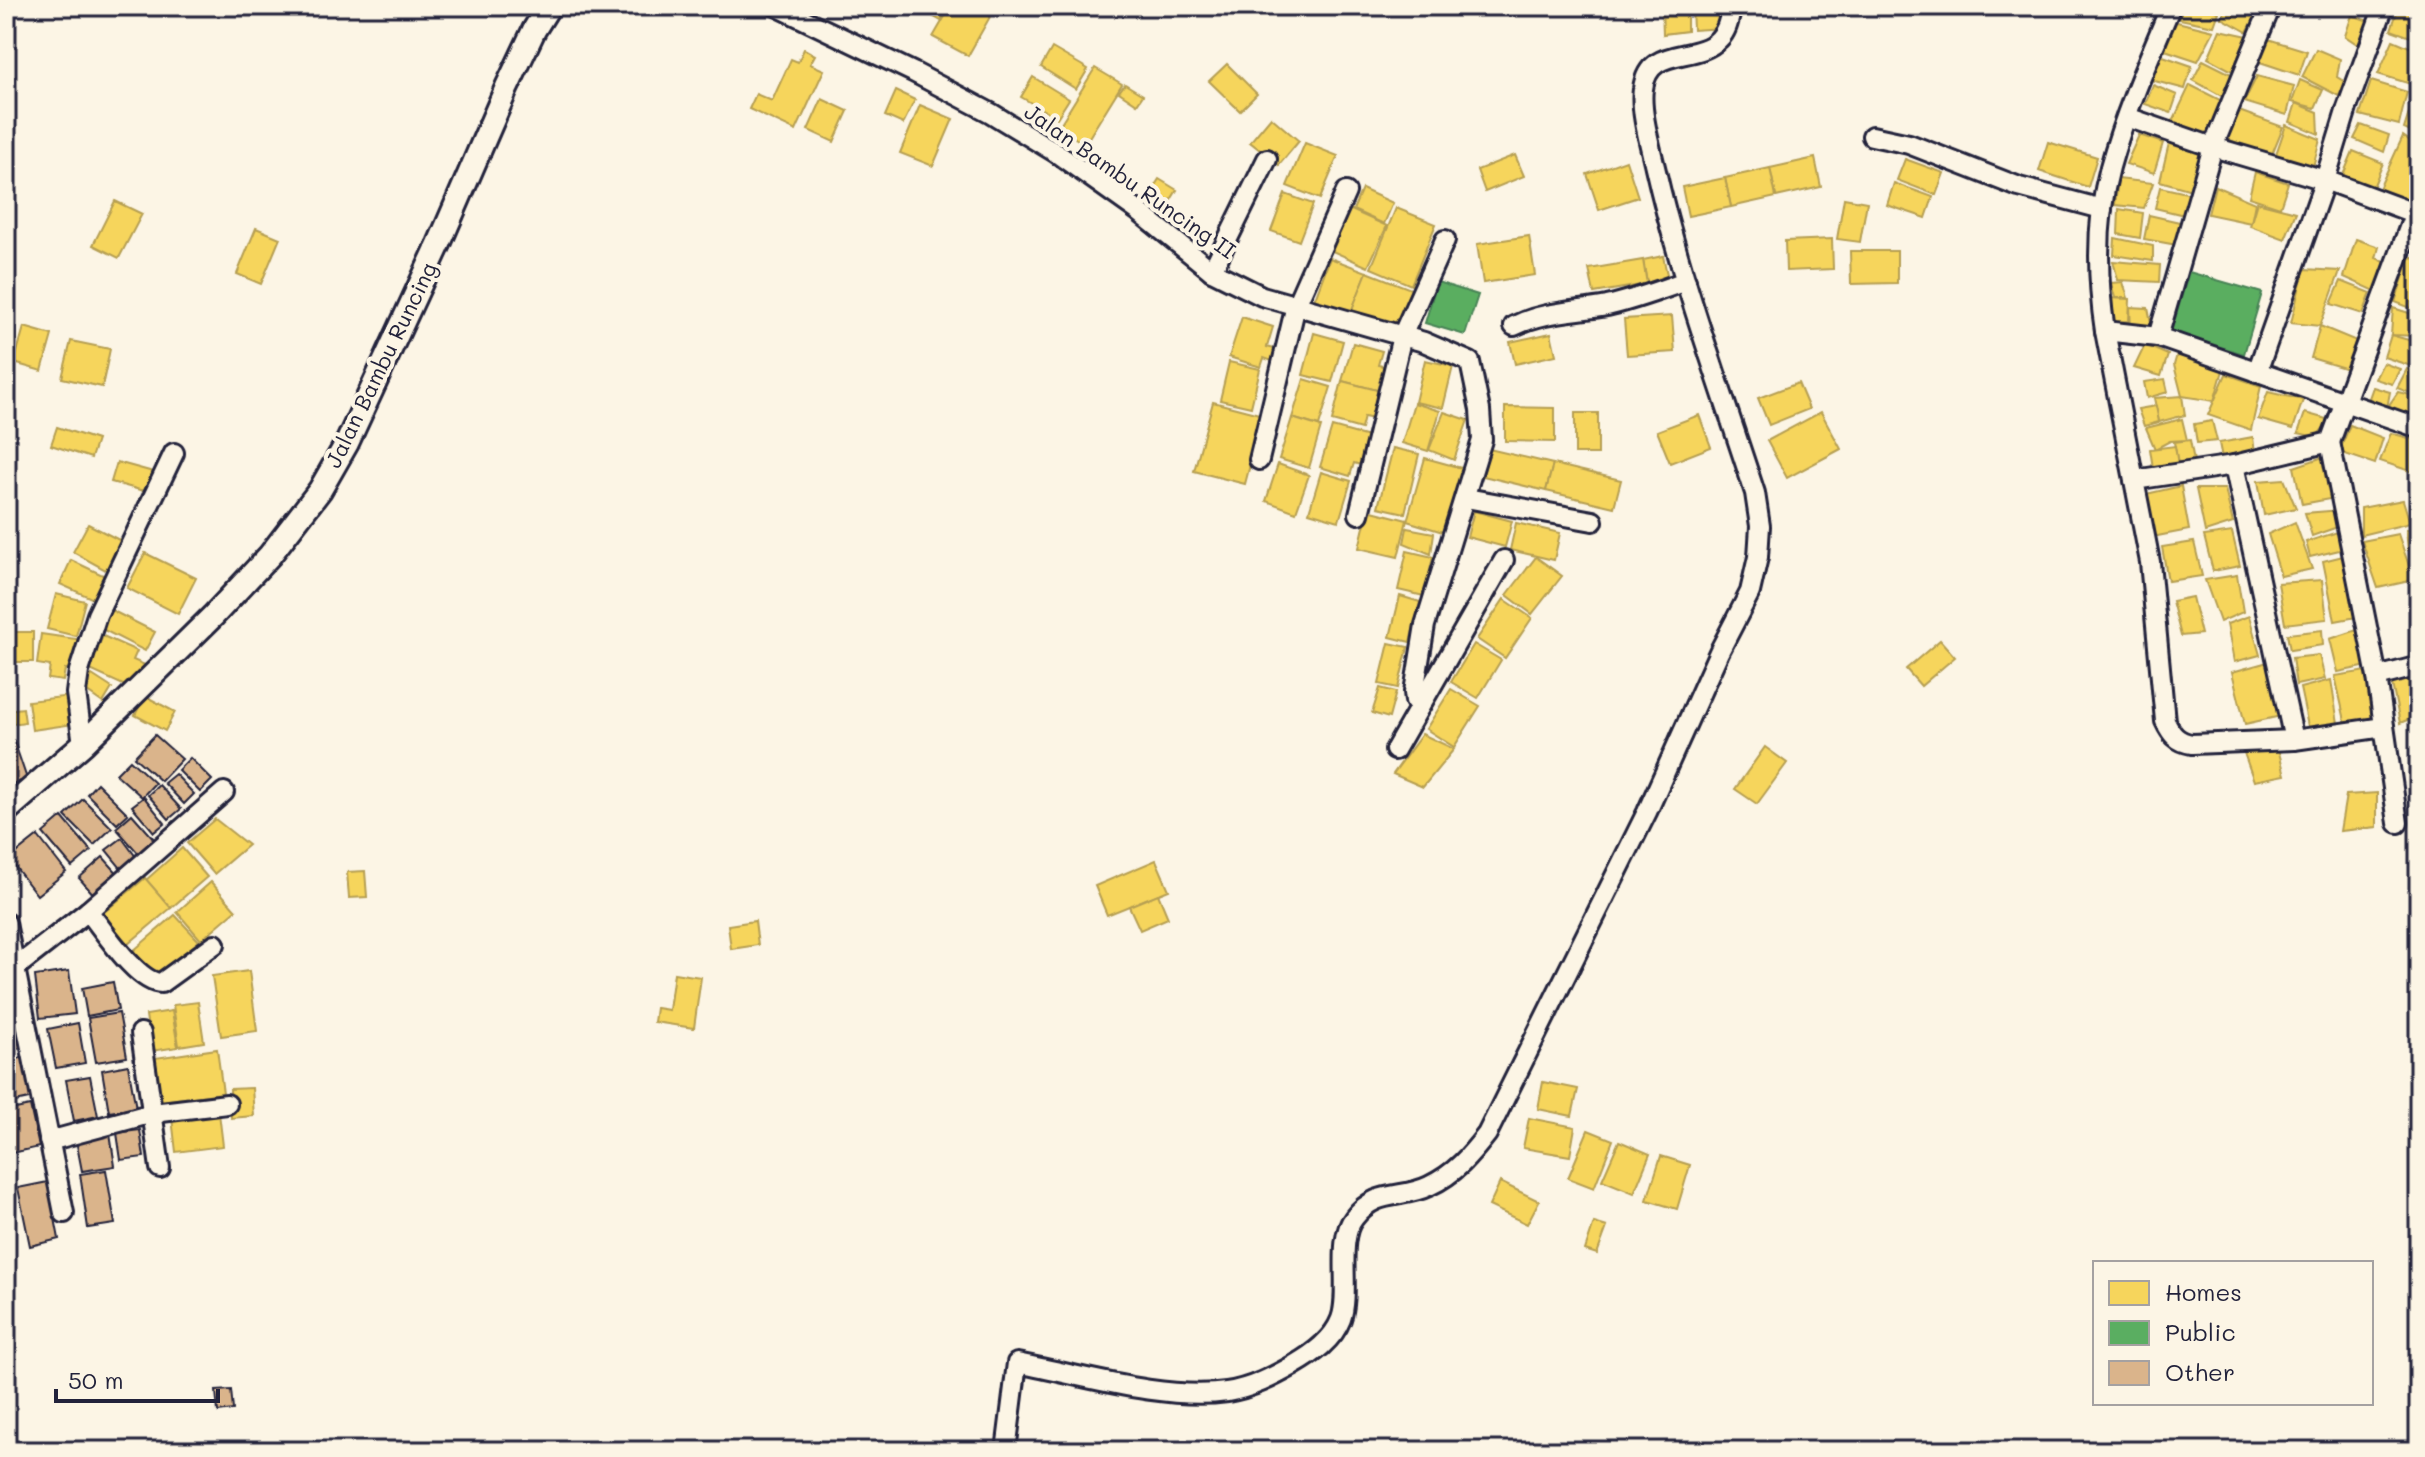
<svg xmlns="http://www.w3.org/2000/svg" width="2425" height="1457" font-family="Mali,sans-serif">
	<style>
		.homes { fill: #f6d55c; stroke: #b69f52; stroke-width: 2 }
		.public { fill: #5aae61; stroke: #498456; stroke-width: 2 }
		.building { fill: #dab48b; stroke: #22223b; stroke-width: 2 }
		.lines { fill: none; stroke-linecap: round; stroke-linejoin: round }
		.minor-casing { stroke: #22223b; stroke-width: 24 }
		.tertiary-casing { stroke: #22223b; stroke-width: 28 }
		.minor { stroke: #fcf5e5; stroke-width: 18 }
		.tertiary { stroke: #fcf5e5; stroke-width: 22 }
		.labels { text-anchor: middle; stroke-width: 8; stroke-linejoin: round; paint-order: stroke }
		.street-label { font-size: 22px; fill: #22223b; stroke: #fcf5e5 }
	</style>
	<rect width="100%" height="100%" fill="#fcf5e5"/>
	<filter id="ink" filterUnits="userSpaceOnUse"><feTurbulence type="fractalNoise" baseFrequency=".0125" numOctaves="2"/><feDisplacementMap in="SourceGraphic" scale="16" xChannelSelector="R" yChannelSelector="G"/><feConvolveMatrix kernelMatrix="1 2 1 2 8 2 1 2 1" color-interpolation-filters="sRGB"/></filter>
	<g filter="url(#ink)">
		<!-- homes -->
		<g class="homes">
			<polygon points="933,6 948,9 941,21 929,14"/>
			<polygon points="951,6 974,6 991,15 968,56 933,37"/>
			<polygon points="1662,6 1687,6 1687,31 1663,34"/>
			<polygon points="1692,6 1722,6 1723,28 1693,30"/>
			<polygon points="2179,6 2200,6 2219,12 2214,26 2175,18"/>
			<polygon points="2226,6 2261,6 2247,32 2222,18"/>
			<polygon points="2345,6 2366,6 2362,14"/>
			<polygon points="2399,6 2419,6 2419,40 2391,30"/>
			<polygon points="2352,15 2377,24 2366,50 2345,36"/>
			<polygon points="2173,21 2214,31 2198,61 2165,50"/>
			<polygon points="2220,30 2248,36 2236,73 2208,58"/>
			<polygon points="2268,39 2307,51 2299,75 2260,62"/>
			<polygon points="2393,40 2419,51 2419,67 2411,84 2378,74"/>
			<polygon points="1052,48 1088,69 1076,89 1041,67"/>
			<polygon points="804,49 815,55 810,64 824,70 796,131 749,109 756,94 772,101 791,59 798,62"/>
			<polygon points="2316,49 2340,59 2337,77 2345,82 2339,96 2302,77"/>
			<polygon points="2160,55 2192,66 2185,89 2151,80"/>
			<polygon points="2203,60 2237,77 2227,99 2193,80"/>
			<polygon points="1227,64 1257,94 1240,111 1209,81"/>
			<polygon points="1095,68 1122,84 1085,144 1058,128"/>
			<polygon points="2257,76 2294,86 2287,115 2244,102"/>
			<polygon points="1033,77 1069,99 1057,118 1021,97"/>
			<polygon points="2300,80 2323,90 2315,108 2292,102"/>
			<polygon points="2371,81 2407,92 2399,125 2360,115"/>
			<polygon points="1125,84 1143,95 1137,104 1119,92"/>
			<polygon points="2153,85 2177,95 2171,113 2145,104"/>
			<polygon points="2190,85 2224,102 2212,139 2173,121"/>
			<polygon points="896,91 915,100 903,124 885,116"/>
			<polygon points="2414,97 2419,99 2419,136 2404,129"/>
			<polygon points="822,99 848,111 834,142 808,130"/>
			<polygon points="2296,103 2318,112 2319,134 2290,122"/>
			<polygon points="920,105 953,119 933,166 900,153"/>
			<polygon points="2239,111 2283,127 2270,159 2226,138"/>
			<polygon points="1271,117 1299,141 1279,165 1250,142"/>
			<polygon points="2286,125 2320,139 2312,171 2275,157"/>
			<polygon points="2361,125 2389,135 2384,152 2354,139"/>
			<polygon points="2139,135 2163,143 2154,173 2126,164"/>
			<polygon points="2403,136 2419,147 2419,185 2412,203 2378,191"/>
			<polygon points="2048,142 2097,157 2088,187 2039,171"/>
			<polygon points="1305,143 1338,156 1320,199 1287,186"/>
			<polygon points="2169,143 2207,153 2195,191 2160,181"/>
			<polygon points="2353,151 2383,163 2372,190 2343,175"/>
			<polygon points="1515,155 1524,176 1485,192 1477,170"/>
			<polygon points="1815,158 1821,187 1776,197 1770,168"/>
			<polygon points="1905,159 1944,173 1936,195 1897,180"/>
			<polygon points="1626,160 1638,197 1599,210 1587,174"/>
			<polygon points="1770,168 1776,197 1731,207 1725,178"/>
			<polygon points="2255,172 2288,183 2280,207 2249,197"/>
			<polygon points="1725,178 1731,207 1688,216 1682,187"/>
			<polygon points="1159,179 1177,190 1158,221 1140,209"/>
			<polygon points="2118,179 2153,183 2144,208 2115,205"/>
			<polygon points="1894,183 1933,197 1926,218 1887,205"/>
			<polygon points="2215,186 2255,203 2251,223 2208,214"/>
			<polygon points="2160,187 2191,194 2184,215 2155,208"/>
			<polygon points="1362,189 1393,203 1384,224 1353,210"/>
			<polygon points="1285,194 1313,204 1299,241 1271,231"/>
			<polygon points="1844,198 1867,202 1860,242 1837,239"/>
			<polygon points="115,201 142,214 119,258 93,245"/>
			<polygon points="2257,202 2296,212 2285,239 2250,226"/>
			<polygon points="1396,208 1436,224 1411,285 1371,268"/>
			<polygon points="1349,209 1387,226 1368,267 1330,250"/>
			<polygon points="2119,209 2143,213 2140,238 2118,234"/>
			<polygon points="2149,215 2184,223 2177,245 2144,239"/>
			<polygon points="256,228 280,238 261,284 237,274"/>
			<polygon points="1529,236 1535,275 1483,283 1477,244"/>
			<polygon points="2115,238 2153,246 2153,261 2114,255"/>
			<polygon points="1832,239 1833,269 1786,271 1785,241"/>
			<polygon points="2356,239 2379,247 2376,258 2387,263 2375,291 2344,277"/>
			<polygon points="1850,251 1897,251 1897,283 1851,284"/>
			<polygon points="1663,256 1668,279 1647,283 1643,260"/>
			<polygon points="2410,257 2419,260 2419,311 2395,302"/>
			<polygon points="1330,258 1367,272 1350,315 1314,301"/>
			<polygon points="1643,260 1647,284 1594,293 1589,269"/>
			<polygon points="2113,261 2160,265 2159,282 2118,280"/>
			<polygon points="2304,269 2340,271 2320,326 2291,323"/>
			<polygon points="1367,272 1411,289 1395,329 1351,312"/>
			<polygon points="2341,281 2371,293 2363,314 2331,304"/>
			<polygon points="2123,282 2128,298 2115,298 2111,283"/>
			<polygon points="2107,298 2130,299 2129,321 2113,322"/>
			<polygon points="2130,307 2148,308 2152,327 2131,331"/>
			<polygon points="2393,308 2419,316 2419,336 2391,335"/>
			<polygon points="1672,316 1675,352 1627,355 1624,319"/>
			<polygon points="1242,317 1273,327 1267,347 1278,350 1275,362 1264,358 1261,367 1229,357"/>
			<polygon points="2320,326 2359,342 2351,370 2311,358"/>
			<polygon points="24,327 52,335 42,371 14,363"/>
			<polygon points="1314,333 1343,341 1332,382 1303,375"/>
			<polygon points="1551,333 1556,355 1515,364 1510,342"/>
			<polygon points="2391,335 2419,343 2419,352 2411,366 2384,357"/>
			<polygon points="71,341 110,349 102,387 62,378"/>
			<polygon points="1353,343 1382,351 1378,365 1388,367 1381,391 1342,381"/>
			<polygon points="2145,345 2168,355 2161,376 2134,368"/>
			<polygon points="2178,351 2224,367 2214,401 2182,396 2174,365"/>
			<polygon points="1425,360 1453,366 1443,408 1415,402"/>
			<polygon points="1229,362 1260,369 1251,407 1220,400"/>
			<polygon points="2383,363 2400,369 2392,384 2375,379"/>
			<polygon points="2407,369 2419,374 2419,396 2397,388"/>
			<polygon points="2226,374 2261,386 2251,430 2208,415"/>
			<polygon points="1304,379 1331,387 1319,426 1292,418"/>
			<polygon points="2165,379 2168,392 2147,398 2144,382"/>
			<polygon points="1342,381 1381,391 1374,419 1364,417 1361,429 1332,421"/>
			<polygon points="1798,383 1809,409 1769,425 1758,398"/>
			<polygon points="2373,387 2390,392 2387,408 2368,401"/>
			<polygon points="2268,392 2303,400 2293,429 2258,419"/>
			<polygon points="2398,392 2419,397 2419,418 2387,408"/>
			<polygon points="2182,396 2185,415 2159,422 2154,398"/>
			<polygon points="1213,402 1263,415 1245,484 1194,471"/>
			<polygon points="1414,403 1440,411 1428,451 1402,443"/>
			<polygon points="2156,406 2159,422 2144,426 2138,409"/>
			<polygon points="1505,407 1555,408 1555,442 1505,441"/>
			<polygon points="1444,412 1468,420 1454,460 1429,450"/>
			<polygon points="1821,412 1841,449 1787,478 1767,441"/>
			<rect x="1575" y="413" width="23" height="41"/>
			<polygon points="2305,413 2330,420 2316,437 2298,433"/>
			<polygon points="1699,415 1711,447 1670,463 1657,431"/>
			<polygon points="1292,418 1321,427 1309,468 1279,459"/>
			<polygon points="2182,419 2187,440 2170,441 2155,449 2146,428"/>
			<polygon points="2212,421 2217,441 2197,443 2194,424"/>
			<polygon points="2350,425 2383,438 2375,464 2339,452"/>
			<polygon points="57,427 97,440 91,458 51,445"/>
			<polygon points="1332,427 1372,438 1364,466 1354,463 1350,476 1320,467"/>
			<polygon points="2391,433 2419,441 2419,474 2380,461"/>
			<polygon points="2253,437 2255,453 2222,458 2219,443"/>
			<polygon points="2190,440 2194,461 2178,465 2174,442"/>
			<polygon points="2175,446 2178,465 2153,468 2150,449"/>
			<polygon points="1393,448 1419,454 1405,513 1378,507"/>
			<polygon points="1489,449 1553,464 1546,491 1483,476"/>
			<polygon points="2326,456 2335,498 2302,504 2294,467"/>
			<polygon points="1425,458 1465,469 1446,533 1407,521"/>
			<polygon points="117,462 157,473 151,493 111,482"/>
			<polygon points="1278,464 1309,475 1296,512 1266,501"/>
			<polygon points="1553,464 1621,480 1614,507 1546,491"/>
			<polygon points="1321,472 1351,481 1339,521 1309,512"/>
			<polygon points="2284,479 2296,508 2264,515 2258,481"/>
			<polygon points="2181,486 2189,530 2152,537 2142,495"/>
			<polygon points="2196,489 2225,489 2233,523 2205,532"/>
			<polygon points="2403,500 2410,523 2361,535 2361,508"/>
			<polygon points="1368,510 1407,520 1398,557 1359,548"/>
			<polygon points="2342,510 2346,524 2312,536 2305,513"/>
			<polygon points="1474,511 1512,521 1505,547 1467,537"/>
			<polygon points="2295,522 2312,569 2281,576 2268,534"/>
			<polygon points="1516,523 1560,533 1554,560 1510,550"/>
			<polygon points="88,524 127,544 111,573 73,552"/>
			<polygon points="1407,528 1434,533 1431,554 1404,543"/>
			<polygon points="2419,528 2419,549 2408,550 2406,530"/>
			<polygon points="2344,530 2348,548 2310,557 2306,542"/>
			<polygon points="2232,532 2240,566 2213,571 2204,536"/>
			<polygon points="2398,534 2414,580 2378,588 2362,541"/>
			<polygon points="2194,542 2202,576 2168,581 2162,547"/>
			<polygon points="1407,551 1433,557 1424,596 1398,590"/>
			<polygon points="145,553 196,578 178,614 127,588"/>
			<polygon points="2351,554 2362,616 2335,621 2323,561"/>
			<polygon points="1536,557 1562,576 1532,614 1507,595"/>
			<polygon points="71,560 109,578 98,601 60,584"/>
			<polygon points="2237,575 2243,612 2220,622 2205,580"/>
			<polygon points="2322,580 2327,619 2285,624 2278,583"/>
			<polygon points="56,594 85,601 76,636 47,629"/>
			<polygon points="1400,596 1420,602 1410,642 1390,637"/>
			<polygon points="2192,597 2201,634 2181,636 2172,601"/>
			<polygon points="1504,599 1532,618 1505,658 1477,639"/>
			<polygon points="2419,607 2419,641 2417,642 2415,608"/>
			<polygon points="111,610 155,632 145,651 102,629"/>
			<polygon points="2249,616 2260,655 2234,662 2227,624"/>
			<polygon points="2366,627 2373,665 2338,672 2330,639"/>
			<polygon points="2322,630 2323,645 2290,650 2287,634"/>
			<rect x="6" y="632" width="27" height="30"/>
			<polygon points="41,634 83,640 78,671 65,669 63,681 48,679 50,666 37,664"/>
			<polygon points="103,636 137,651 133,660 145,665 134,690 88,669"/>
			<polygon points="1940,640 1955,657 1921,686 1906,669"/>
			<polygon points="1389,643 1408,647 1398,688 1379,684"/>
			<polygon points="1474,644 1501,660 1478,698 1451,682"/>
			<polygon points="2319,655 2325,679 2296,685 2292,658"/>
			<polygon points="2268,662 2281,716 2245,724 2232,672"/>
			<polygon points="2366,671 2381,717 2346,725 2335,676"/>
			<polygon points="92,675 112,688 103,703 83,689"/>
			<polygon points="2419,678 2419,715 2400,723 2392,684"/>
			<polygon points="2331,680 2338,723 2309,731 2300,688"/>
			<polygon points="1380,688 1396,692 1389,718 1372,713"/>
			<polygon points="1451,689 1480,706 1454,747 1426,729"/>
			<polygon points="70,696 74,724 32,730 28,701"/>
			<polygon points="145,696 175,712 165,731 135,715"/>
			<polygon points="23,708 25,722 6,725 6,710"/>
			<polygon points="1422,734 1454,749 1423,787 1393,774"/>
			<polygon points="2277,745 2285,775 2254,781 2244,753"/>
			<polygon points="1765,747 1787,763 1757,804 1735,789"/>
			<polygon points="2377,793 2377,827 2340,831 2346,795"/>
			<polygon points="215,819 248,845 214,874 187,843"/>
			<polygon points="182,848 207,877 171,908 146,880"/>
			<polygon points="1156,860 1169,890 1107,915 1095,886"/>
			<polygon points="365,871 367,897 349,898 347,872"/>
			<polygon points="145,878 171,908 128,944 102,914"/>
			<polygon points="211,882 236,910 201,940 177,912"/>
			<polygon points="1158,894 1168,918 1140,930 1129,906"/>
			<polygon points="175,915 199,941 157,978 133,951"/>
			<polygon points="755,921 758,945 731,949 728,925"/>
			<polygon points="249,971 257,1031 221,1036 212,976"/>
			<polygon points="674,973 701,977 694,1028 654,1022 656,1008 669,1010"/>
			<polygon points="198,1002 204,1042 179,1046 173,1005"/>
			<polygon points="172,1011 178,1047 151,1051 146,1015"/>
			<polygon points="217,1049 223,1093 161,1101 155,1058"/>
			<polygon points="1543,1082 1578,1089 1572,1116 1538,1109"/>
			<polygon points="252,1088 254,1116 231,1118 230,1089"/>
			<polygon points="219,1113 223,1146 176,1152 172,1118"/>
			<polygon points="1529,1118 1575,1127 1570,1156 1523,1148"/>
			<polygon points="1588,1130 1613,1140 1594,1188 1568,1178"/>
			<polygon points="1619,1141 1650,1154 1634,1193 1602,1180"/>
			<polygon points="1661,1156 1690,1165 1677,1209 1647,1200"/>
			<polygon points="1500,1182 1539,1201 1527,1224 1489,1206"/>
			<polygon points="1594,1223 1607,1227 1597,1254 1585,1250"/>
			<polygon points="6,1244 11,1244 15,1283 6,1284"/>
		</g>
		<!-- public -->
		<g class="public">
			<polygon points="2189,272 2262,293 2244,354 2171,332"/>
			<polygon points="1437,282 1478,295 1465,335 1425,323"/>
		</g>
		<!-- building -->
		<g class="building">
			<polygon points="155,735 182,759 161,781 134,757"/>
			<polygon points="14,741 27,779 9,785 6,775 6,743"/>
			<polygon points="190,758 212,780 200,792 178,770"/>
			<polygon points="130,760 155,783 142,797 116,774"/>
			<polygon points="175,774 194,794 184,804 164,783"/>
			<polygon points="97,783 128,814 117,824 87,794"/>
			<polygon points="159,785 181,809 169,819 148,795"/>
			<polygon points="144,797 165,823 154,832 132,806"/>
			<polygon points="83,799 112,828 94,845 65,816"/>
			<polygon points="132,814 155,840 139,854 116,828"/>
			<polygon points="62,817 91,851 72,867 43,833"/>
			<polygon points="38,836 66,872 37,895 9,859"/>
			<polygon points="122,838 139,861 124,872 106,850"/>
			<polygon points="103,857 120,876 96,897 79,878"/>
			<polygon points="69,971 75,1014 40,1018 35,976"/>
			<polygon points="113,982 118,1010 87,1016 82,988"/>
			<polygon points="12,1001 21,1048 6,1051 6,1002"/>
			<polygon points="119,1013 127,1057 96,1062 88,1018"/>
			<polygon points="78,1023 85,1063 56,1068 48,1029"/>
			<polygon points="26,1057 34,1098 6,1104 6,1061"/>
			<polygon points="128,1065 136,1108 109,1112 102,1070"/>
			<polygon points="90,1076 98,1116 74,1121 66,1080"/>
			<polygon points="30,1106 39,1147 12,1153 6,1129 6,1111"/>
			<polygon points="140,1130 144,1157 121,1160 117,1133"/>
			<polygon points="110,1134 115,1166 82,1171 76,1140"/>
			<polygon points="106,1170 115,1224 88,1228 80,1174"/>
			<polygon points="48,1182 59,1239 30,1246 18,1188"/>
			<polygon points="231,1390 233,1410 218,1412 216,1391"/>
		</g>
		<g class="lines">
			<!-- minor casing -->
			<g class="minor-casing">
				<g id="minor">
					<polyline points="776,6 913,72 991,113 1055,152 1138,211 1212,271 1262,296 1424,342 1470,362 1480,410 1482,440 1425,625 1414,692 1415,701 1420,706"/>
					<polyline points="2127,117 2213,147 2325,180 2419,215"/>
					<polyline points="1872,136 1909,144 2019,187 2102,209"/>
					<polyline points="1212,271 1267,159"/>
					<path d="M1514,326C1544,311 1575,312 1607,306C1634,300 1660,290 1686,281"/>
					<path d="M2105,331C2097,278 2096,219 2110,167C2125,112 2149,58 2171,6"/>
					<polyline points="2158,337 2213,147 2271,6"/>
					<polyline points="2257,372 2325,180 2347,108 2384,6"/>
					<polyline points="2330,442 2377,677 2419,666"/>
					<polyline points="1259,460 1296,305 1346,192"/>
					<polyline points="2234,465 2294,740"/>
					<polyline points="2134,480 2105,331 2158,337 2419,428"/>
					<polyline points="1466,498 1593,521"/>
					<polyline points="1359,514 1402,336 1445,240"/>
					<polyline points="2377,677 2398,823"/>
					<path d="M2384,727L2294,740L2192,744C2177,742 2171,734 2165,721L2150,562L2134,480L2234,465L2330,442L2419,201"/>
					<polyline points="83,744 76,693 79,671 97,615 174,453"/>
					<polyline points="1395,750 1504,560"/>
					<path d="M88,911C103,929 137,983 161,983L215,944"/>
					<polyline points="6,923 64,1213"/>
					<polyline points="15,968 88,911 224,792"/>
					<polyline points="141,1033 160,1168"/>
					<polyline points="49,1141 153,1113 227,1104"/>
					<path d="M1006,1451L1017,1363C1080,1375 1165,1401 1227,1392C1252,1388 1273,1377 1294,1365C1313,1354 1333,1340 1341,1319C1351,1291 1336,1240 1354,1218C1377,1188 1400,1200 1429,1186C1455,1174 1470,1156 1487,1134L1647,812L1719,652L1750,592L1758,557L1760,526L1755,493C1720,385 1680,277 1655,167C1650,145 1640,111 1643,89C1648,44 1696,64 1719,39C1728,30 1729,18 1732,6"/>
				</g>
			</g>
			<!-- tertiary casing -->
			<g class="tertiary-casing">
				<polyline id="tertiary" points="6,811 83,744 213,616 270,555 320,490 347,443 439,244 507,87 534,30 549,6"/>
			</g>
			<!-- minor -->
			<use href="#minor" class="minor"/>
			<!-- tertiary -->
			<use href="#tertiary" class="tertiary"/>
		</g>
	</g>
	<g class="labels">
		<!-- street labels -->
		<g class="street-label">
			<text transform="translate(1130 181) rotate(35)" y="8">Jalan Bambu Runcing II</text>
			<text transform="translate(381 365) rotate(-64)" y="8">Jalan Bambu Runcing</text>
		</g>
	</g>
	<!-- margin -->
	<rect width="2425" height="1457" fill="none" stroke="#fcf5e5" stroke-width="32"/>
	<rect x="16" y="16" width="2393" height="1425" fill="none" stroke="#22223b" stroke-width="3" filter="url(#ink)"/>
	<!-- legend -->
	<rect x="2093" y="1261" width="280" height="144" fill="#fcf5e5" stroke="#a5a1a1" stroke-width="2"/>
	<rect x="2109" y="1281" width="40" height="24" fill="#f6d55c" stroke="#a5a1a1" stroke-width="2"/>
	<text x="2165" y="1301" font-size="24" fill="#22223b">Homes</text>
	<rect x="2109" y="1321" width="40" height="24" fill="#5aae61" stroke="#a5a1a1" stroke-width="2"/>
	<text x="2165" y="1341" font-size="24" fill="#22223b">Public</text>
	<rect x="2109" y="1361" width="40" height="24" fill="#dab48b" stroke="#a5a1a1" stroke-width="2"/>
	<text x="2165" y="1381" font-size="24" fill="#22223b">Other</text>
	<!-- scale -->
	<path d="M56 1389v12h162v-12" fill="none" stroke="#22223b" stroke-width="4"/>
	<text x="68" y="1389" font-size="24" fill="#22223b" stroke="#fcf5e5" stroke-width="6" paint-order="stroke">50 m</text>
</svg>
